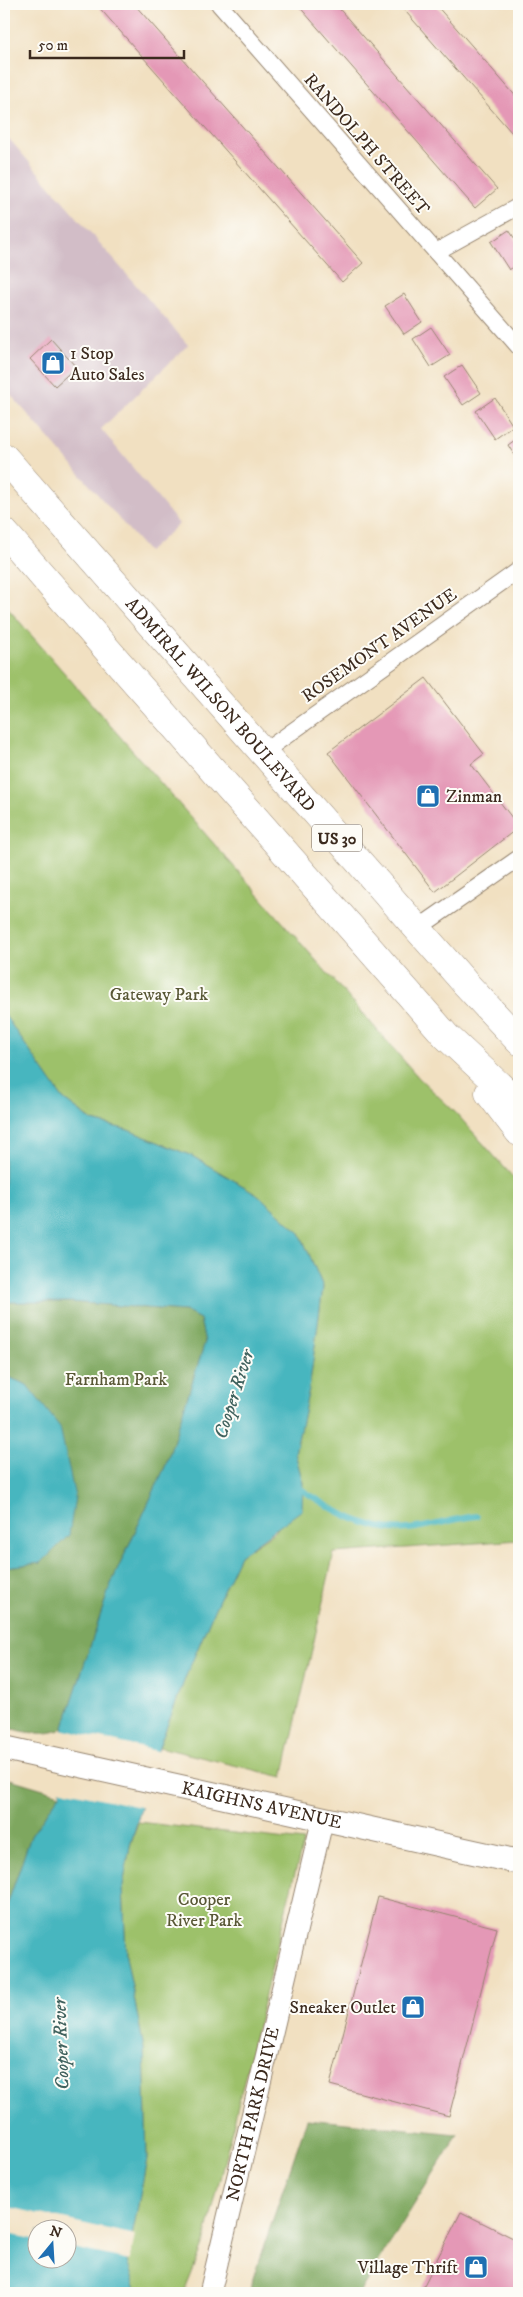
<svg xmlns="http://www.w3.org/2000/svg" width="523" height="2297" font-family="'IM FELL DW Pica',serif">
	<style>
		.industrial { fill: #d2bdc7 }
		.green { fill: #9dc16b; stroke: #6c7644 }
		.forest { fill: #7ea75f; stroke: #5c683e }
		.water { fill: #47b6bf; stroke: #41706e; fill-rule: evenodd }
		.pier { fill: #f1e0c1 }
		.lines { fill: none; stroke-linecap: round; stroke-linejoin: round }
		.stream { stroke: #47b6bf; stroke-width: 6 }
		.building { fill: #e498b6 }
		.minor-casing { stroke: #968570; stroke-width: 18 }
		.tertiary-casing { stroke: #968570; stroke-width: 23 }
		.secondary-casing { stroke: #968570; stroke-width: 26 }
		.trunk-casing { stroke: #968570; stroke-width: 29 }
		.minor { stroke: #fff; stroke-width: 16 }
		.tertiary { stroke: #fff; stroke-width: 21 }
		.secondary { stroke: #fff; stroke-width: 24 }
		.trunk { stroke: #fff; stroke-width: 28 }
		.labels { text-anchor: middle; stroke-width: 4; stroke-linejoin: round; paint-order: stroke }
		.shield { fill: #fdfcf7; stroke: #75695f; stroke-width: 1 }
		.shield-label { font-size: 16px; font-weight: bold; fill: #3b2a1e }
		.street-label { font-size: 18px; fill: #3b2a1e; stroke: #fdfcf7 }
		.poi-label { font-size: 18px; fill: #3b2a1e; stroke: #fdfcf7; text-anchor: start }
		.park-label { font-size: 18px; fill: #585735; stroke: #fdfcf7 }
		.water-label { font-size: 19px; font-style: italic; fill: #40625e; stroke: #fdfcf7 }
	</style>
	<rect width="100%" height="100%" fill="#fdfcf7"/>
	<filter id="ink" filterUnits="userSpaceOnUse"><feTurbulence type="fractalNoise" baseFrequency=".02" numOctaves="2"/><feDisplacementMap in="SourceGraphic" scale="10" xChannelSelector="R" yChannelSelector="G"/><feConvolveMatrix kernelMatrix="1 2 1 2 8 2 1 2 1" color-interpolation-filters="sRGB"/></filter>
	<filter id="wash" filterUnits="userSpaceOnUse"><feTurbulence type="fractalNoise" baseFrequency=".0096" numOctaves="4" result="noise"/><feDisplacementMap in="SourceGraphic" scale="20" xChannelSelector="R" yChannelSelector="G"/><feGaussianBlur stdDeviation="1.12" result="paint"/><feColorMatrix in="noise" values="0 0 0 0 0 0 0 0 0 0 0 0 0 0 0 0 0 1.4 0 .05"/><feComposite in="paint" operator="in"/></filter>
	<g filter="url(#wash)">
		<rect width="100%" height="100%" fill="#f1e0c1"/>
		<!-- industrial -->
		<polygon class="industrial" points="4,133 188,345 101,429 179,524 148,552 4,387"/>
		<!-- green -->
		<g class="green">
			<polygon points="4,604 419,1078 456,1113 519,1184 519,1540 334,1553 283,1777 159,1747 186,1676 215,1608 240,1555 276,1531 303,1483 295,1453 309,1389 323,1287 300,1233 257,1194 192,1156 128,1130 93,1121 63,1099 4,1014"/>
			<polygon points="138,1822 304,1841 293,1880 205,2240 184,2293 135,2293 136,2289 127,2262 147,2159 144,2049 126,1956 123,1886 130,1846"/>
		</g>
		<!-- forest -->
		<g class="forest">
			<path d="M4,1302H70L185,1311L200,1319L205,1342L166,1465L110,1586L63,1729C43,1737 25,1732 4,1727V1567L41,1563L69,1535L27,1385L4,1375Z"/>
			<polygon points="10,1779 60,1794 31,1836 4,1914 4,1810"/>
			<polygon points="307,2119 458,2134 359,2293 251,2293 253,2278"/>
		</g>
		<!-- water -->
		<g class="water">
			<path d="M4,1014L63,1099L92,1121L128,1130L192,1156L257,1194L300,1233L323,1287L309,1389L295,1453L303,1483L302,1510L240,1555L215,1608L186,1676L159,1747L130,1846L123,1886L126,1956L144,2049L147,2159L127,2262L136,2289L135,2293H4V1914L31,1836L60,1794L64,1753L63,1729L110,1586L166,1465L205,1342L200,1319L185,1311L70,1302H4ZM38,2230H68V2260H38Z"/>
			<polygon points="4,1375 27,1385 60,1427 75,1497 69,1535 41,1563 4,1567"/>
		</g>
		<!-- pier -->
		<g class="pier">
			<polygon points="61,1729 161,1752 145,1808 58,1789 62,1753"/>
			<polygon points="4,2206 135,2235 130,2260 68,2247 68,2230 38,2230 37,2240 4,2233"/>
		</g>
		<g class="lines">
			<!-- stream -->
			<path class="stream" d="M295,1485C330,1509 373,1536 416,1528C437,1525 456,1518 477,1516"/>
		</g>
		<g id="blocks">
			<!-- building -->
			<g class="building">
				<polygon points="96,4 134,4 363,263 342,282"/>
				<polygon points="297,4 335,4 497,189 475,208"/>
				<polygon points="399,4 435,4 472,46 519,100 519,141"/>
				<polygon points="509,230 519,245 519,263 509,270 491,242"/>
				<polygon points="404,294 422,322 404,334 385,306"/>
				<polygon points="431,327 450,355 431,367 413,339"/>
				<polygon points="51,339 76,367 55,386 30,359"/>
				<polygon points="462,365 481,393 463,405 444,377"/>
				<polygon points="495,398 513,426 495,439 476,411"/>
				<polygon points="519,437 519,463 508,445"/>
				<polygon points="426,678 484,754 471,764 519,827 435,892 328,752"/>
				<polygon points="378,1897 497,1928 449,2116 330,2085"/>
				<polygon points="461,2212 519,2241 519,2293 420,2293"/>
			</g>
		</g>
	</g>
	<g filter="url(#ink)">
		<use href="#blocks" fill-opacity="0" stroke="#968570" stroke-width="1"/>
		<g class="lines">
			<!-- minor casing -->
			<g class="minor-casing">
				<g id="minor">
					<polyline points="219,4 519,347"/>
					<polyline points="436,252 519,206"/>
					<polyline points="262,753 519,570"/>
					<polyline points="417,929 519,858"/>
				</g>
			</g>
			<!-- tertiary casing -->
			<g class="tertiary-casing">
				<g id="tertiary">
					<path id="s1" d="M210,2293L323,1818"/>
				</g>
			</g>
			<!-- secondary casing -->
			<g class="secondary-casing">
				<g id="secondary">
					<path id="s2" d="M4,1748L519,1862"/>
				</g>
			</g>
			<!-- trunk casing -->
			<g class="trunk-casing">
				<g id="trunk">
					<path id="s3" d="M4,457L466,984L519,1041"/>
					<polyline points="4,532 446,1036 519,1104"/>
					<polyline points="489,1093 519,1132"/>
				</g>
			</g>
			<!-- minor -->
			<use href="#minor" class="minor"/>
			<!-- tertiary -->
			<use href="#tertiary" class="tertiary"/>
			<!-- secondary -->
			<use href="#secondary" class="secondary"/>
			<!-- trunk -->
			<use href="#trunk" class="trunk"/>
		</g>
	</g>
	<!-- icons -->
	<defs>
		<g id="shop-square" transform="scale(1.25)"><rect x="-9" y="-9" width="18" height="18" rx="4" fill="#1f6fb2" stroke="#fdfcf7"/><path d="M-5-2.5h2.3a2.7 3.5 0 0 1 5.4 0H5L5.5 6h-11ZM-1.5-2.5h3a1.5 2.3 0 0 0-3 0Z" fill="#fff"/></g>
	</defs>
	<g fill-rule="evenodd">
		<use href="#shop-square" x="53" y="363"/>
		<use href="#shop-square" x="428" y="796"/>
		<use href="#shop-square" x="413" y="2007"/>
		<use href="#shop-square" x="476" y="2267"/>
	</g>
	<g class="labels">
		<!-- shield labels -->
		<rect class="shield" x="312" y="824.5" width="50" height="27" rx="4"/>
		<g class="shield-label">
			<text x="337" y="844">US 30</text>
		</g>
		<!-- street labels -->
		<g class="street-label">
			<text transform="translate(367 144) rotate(49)" y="6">RANDOLPH STREET</text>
			<text transform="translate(379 645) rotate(-35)" y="6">ROSEMONT AVENUE</text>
			<text dy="6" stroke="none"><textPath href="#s3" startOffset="329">ADMIRAL WILSON BOULEVARD</textPath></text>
			<text dy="6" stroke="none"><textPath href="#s2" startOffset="264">KAIGHNS AVENUE</textPath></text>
			<text dy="6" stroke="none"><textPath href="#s1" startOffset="184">NORTH PARK DRIVE</textPath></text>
		</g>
		<!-- poi labels -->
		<g class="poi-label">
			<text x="70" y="359">1 Stop<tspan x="70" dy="21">Auto Sales</tspan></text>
			<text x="446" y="802">Zinman</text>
			<text x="396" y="2013" text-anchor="end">Sneaker Outlet</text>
			<text x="458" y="2273" text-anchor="end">Village Thrift</text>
		</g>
		<!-- park labels -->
		<g class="park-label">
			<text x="159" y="1000">Gateway Park</text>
			<text x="116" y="1385">Farnham Park</text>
			<text x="204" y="1905">Cooper<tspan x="204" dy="21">River Park</tspan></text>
		</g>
		<!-- water labels -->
		<g class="water-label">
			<text transform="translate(233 1394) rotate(-72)" y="7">Cooper River</text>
			<text transform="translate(60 2044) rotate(-92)" y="7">Cooper River</text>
		</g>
	</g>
	<!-- margin -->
	<rect width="523" height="2297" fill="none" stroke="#fdfcf7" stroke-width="20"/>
	<!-- north arrow -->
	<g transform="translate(52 2244) rotate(18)"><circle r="24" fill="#fdfcf7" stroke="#afa8a0"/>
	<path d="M0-4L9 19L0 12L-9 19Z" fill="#1f6fb2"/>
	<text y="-8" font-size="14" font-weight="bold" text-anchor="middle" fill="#3b2a1e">N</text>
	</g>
	<!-- scale -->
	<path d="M30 50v8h154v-8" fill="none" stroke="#3b2a1e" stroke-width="2.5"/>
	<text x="38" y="50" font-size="15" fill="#3b2a1e" stroke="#fdfcf7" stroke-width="4" paint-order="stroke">50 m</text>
</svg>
